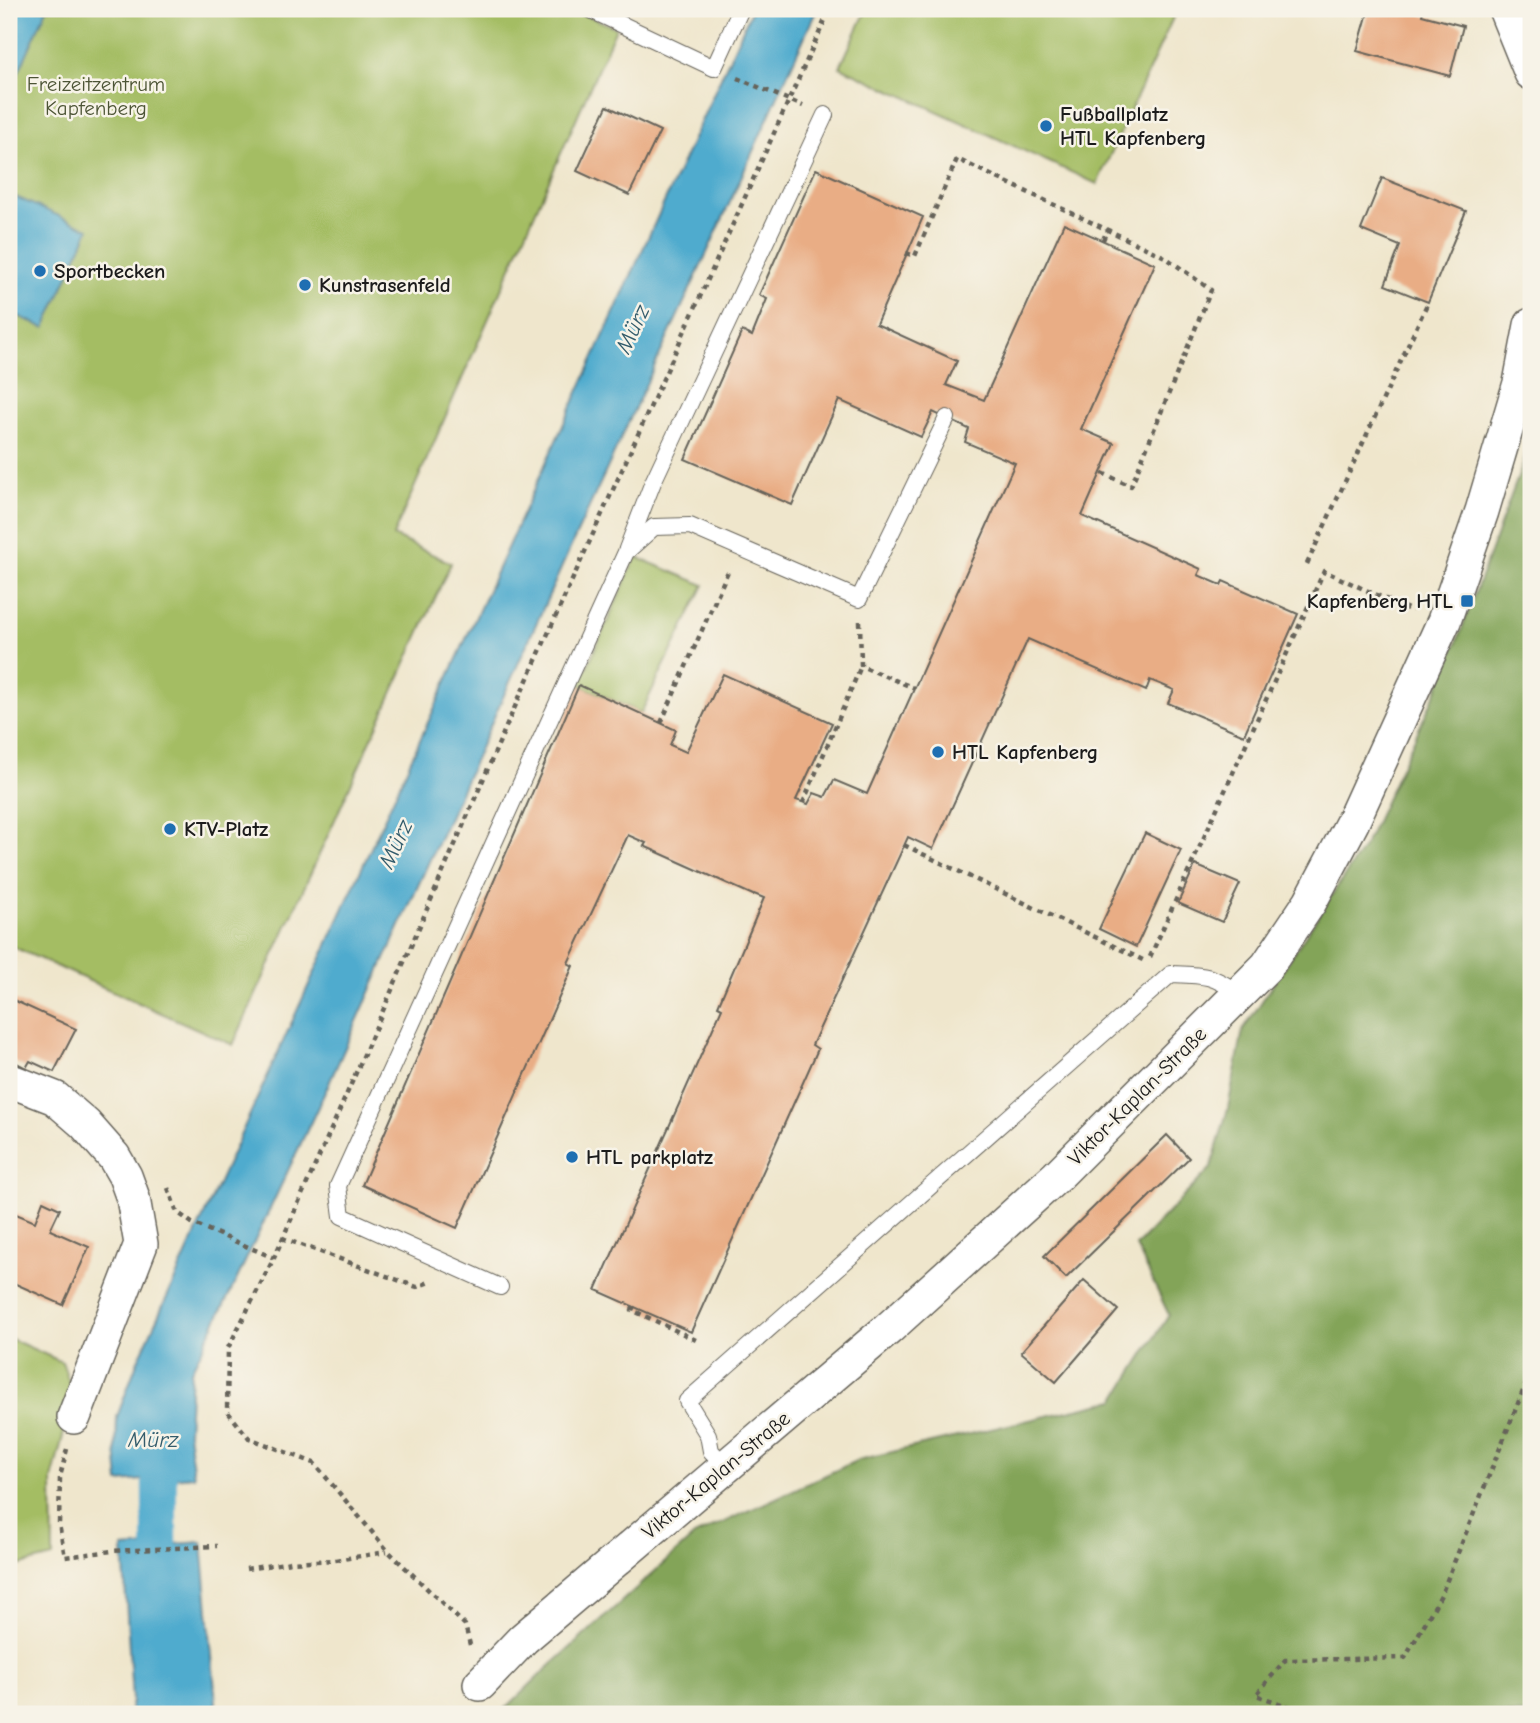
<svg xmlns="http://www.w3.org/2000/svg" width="1540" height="1723" font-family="'Comic Neue',sans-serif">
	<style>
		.green { fill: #a4bd63; stroke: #606c40; stroke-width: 2 }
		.forest { fill: #83a459; stroke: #50603a; stroke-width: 2 }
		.water { fill: #4fabce; stroke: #366475; stroke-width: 2 }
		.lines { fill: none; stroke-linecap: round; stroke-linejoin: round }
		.canal { stroke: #4fabce; stroke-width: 35 }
		.building { fill: #e9ad85 }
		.service-casing { stroke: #66635a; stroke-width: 18 }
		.minor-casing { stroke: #66635a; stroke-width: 36 }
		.path { stroke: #66635a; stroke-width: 4.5; stroke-dasharray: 5 5; stroke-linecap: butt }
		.service { stroke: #fff; stroke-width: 16 }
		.minor { stroke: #fff; stroke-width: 33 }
		.poi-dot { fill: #1f6fb2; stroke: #f7f3e8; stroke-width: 2.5 }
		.labels { text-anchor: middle; stroke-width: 5; stroke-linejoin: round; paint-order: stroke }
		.park-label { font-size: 21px; fill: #4c5435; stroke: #f7f3e8 }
		.poi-label { font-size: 21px; font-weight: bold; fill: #1c1c1c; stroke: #f7f3e8; text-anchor: start }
		.street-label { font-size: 21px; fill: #1c1c1c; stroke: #f7f3e8 }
		.water-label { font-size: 23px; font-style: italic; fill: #335c6c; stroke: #f7f3e8 }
	</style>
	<rect width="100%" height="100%" fill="#f7f3e8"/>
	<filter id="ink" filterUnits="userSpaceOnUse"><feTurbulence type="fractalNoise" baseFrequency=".0143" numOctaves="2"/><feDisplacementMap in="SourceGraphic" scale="14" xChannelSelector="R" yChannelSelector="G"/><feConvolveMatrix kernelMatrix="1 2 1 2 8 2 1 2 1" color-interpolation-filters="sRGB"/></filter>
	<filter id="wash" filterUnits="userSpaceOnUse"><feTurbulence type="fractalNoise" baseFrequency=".00686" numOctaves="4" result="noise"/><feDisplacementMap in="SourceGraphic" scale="28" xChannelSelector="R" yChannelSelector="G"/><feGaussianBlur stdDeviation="1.57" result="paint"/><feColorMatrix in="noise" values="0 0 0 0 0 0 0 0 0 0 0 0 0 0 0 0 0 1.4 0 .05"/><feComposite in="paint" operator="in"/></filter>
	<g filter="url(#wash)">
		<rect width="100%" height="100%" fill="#efe6cc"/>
		<!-- green -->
		<g class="green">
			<polygon points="9,9 572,9 616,28 393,536 451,563 233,1045 9,945"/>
			<polygon points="867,9 1177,9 1097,184 840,67"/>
			<polygon points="636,557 704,585 641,713 579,685"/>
			<polygon points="9,1338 62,1362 71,1387 66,1424 52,1480 53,1557 9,1568"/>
		</g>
		<!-- forest -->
		<polygon class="forest" points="1531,422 1531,1714 500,1714 539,1676 694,1536 858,1460 1115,1400 1169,1315 1136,1246 1211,1168 1228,1108 1243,1030 1366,843 1448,666 1525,458"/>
		<!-- water -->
		<g class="water">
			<polygon points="9,9 47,9 13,85 9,83"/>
			<polygon points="752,9 817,9 712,242 573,542 326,1090 236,1281 191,1371 188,1433 194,1476 119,1482 116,1449 117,1417 137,1363"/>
			<polygon points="9,194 89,229 45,328 9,312"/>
			<polygon points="202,1542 216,1702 214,1714 130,1714 132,1700 123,1548"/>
		</g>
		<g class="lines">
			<!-- canal -->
			<polyline class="canal" points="159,1433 160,1591"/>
		</g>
		<g id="blocks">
			<!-- building -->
			<g class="building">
				<polygon points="1369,9 1416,9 1423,11 1422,15 1463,26 1450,76 1357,51"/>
				<polygon points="607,106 660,131 629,195 577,171"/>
				<polygon points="816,169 923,217 876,324 957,361 946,385 984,400 1064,223 1155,264 1081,429 1114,443 1082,516 1201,569 1198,575 1221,585 1223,581 1298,614 1244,735 1168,703 1174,690 1160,684 1150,680 1146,691 1028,639 933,849 908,837 812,1045 818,1049 691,1332 596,1290 722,1008 718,1006 764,898 754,894 753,895 644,846 646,843 628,835 568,963 573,966 457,1228 362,1185 579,685 676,730 670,745 686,752 723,674 832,723 796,800 808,804 814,793 825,797 834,780 867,794 1015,463 965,442 969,429 933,412 921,437 839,400 792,505 685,459 742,331 752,336 767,299 759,295"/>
				<polygon points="1382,178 1466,211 1428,302 1385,285 1400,246 1361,230"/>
				<polygon points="1145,833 1181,850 1136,947 1099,929"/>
				<polygon points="1195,865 1240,884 1222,922 1178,903"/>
				<polygon points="9,998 76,1029 54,1072 30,1061 26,1068 9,1059"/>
				<polygon points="1167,1135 1189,1158 1066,1278 1044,1256"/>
				<polygon points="43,1201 60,1209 50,1230 89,1247 63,1305 9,1281 9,1211 35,1222"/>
				<polygon points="1084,1280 1118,1310 1056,1382 1021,1352"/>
			</g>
		</g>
	</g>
	<g filter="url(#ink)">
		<use href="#blocks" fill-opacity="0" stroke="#66635a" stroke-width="2"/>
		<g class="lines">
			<!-- service casing -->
			<g class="service-casing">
				<g id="service">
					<polyline points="589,9 714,68 741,9"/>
					<polyline points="627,549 653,482 825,115"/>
					<polyline points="500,1287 342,1216 338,1186 626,552 654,527 690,526 859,599 947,418"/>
					<path d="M726,1467L711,1451L708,1435L687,1401L1171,974C1202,975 1213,974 1239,994"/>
				</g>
			</g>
			<!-- minor casing -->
			<g class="minor-casing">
				<g id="minor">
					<polyline points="1505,9 1531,73"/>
					<polyline points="9,1082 14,1082 55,1098 85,1124 114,1157 125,1176 133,1198 141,1244 74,1417"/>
					<polyline points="480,1684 523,1639 888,1329 1057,1176 1267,966 1310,902 1352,823 1444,621 1482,511 1520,383 1531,325"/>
				</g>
			</g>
			<!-- path -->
			<g class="path">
				<polyline points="737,78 803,106"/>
				<polyline points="1103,240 1107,230"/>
				<polyline points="906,253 915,256 957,159 1165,257 1211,290 1131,486 1100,472"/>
				<polyline points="1307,564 1428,302"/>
				<polyline points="860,621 861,666 914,688"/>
				<polyline points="661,723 729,569"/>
				<polyline points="803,803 861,666"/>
				<polyline points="904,845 1147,962"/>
				<polyline points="1150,957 1324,571 1412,611"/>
				<polyline points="168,1188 177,1212 192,1223 274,1258"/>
				<polyline points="282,1238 417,1287 429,1282"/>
				<polyline points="634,1306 632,1310 696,1340"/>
				<polyline points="67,1449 60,1477 59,1524 65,1557 112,1551 217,1546"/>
				<polyline points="246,1569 291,1562 335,1560 387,1552"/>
				<polyline points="470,1645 465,1625 388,1551 314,1463 249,1438 227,1411 228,1348 274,1258 352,1082 509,720 830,9"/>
				<polyline points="1310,1714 1256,1695 1285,1660 1405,1658 1441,1595 1531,1371"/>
			</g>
			<!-- service -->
			<use href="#service" class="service"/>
			<!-- minor -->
			<use href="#minor" class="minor"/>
		</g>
	</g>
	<!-- markers -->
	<g class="poi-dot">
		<circle cx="1046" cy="126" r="7"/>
		<circle cx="40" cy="271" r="7"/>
		<circle cx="305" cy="285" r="7"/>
		<rect x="1460" y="594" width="14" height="14" rx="3.5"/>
		<circle cx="938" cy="752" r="7"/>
		<circle cx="170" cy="829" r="7"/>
		<circle cx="572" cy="1157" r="7"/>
	</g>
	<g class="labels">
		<!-- park labels -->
		<g class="park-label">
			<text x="96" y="91">Freizeitzentrum<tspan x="96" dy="24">Kapfenberg</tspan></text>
		</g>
		<!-- poi labels -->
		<g class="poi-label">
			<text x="1060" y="121">Fußballplatz<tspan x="1060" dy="24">HTL Kapfenberg</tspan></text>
			<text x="54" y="278">Sportbecken</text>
			<text x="319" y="292">Kunstrasenfeld</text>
			<text x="1453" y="608" text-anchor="end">Kapfenberg HTL</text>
			<text x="952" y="759">HTL Kapfenberg</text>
			<text x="184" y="836">KTV-Platz</text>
			<text x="586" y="1164">HTL parkplatz</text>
		</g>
		<!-- street labels -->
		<g class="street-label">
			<text transform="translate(1137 1096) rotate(-45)" y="7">Viktor-Kaplan-Straße</text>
			<text transform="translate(716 1475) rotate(-40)" y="7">Viktor-Kaplan-Straße</text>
		</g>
		<!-- water labels -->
		<g class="water-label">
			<text transform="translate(632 329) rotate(-65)" y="8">Mürz</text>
			<text transform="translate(395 844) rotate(-65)" y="8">Mürz</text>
			<text x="153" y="1447">Mürz</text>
		</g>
	</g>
	<!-- margin -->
	<rect width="1540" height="1723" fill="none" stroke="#f7f3e8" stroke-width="35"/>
</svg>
